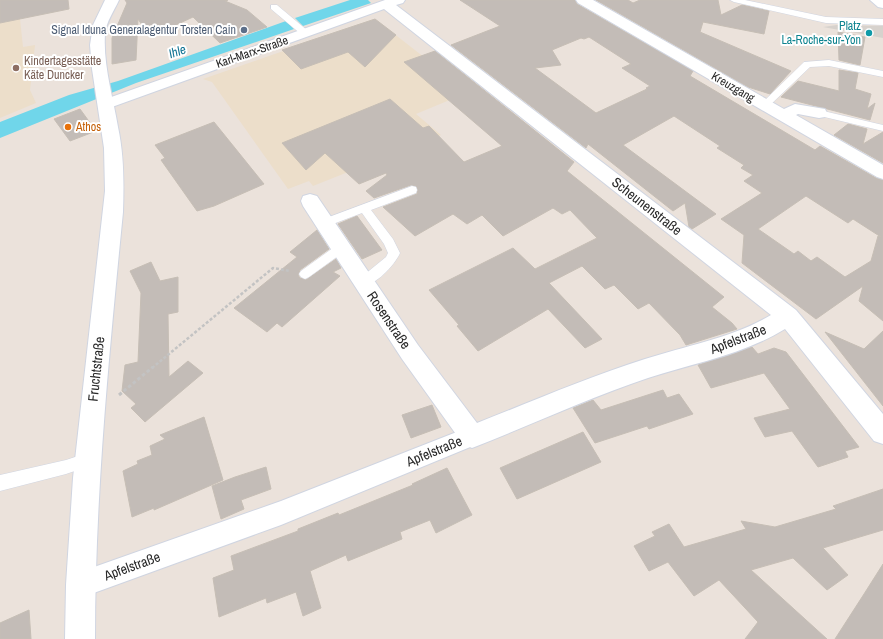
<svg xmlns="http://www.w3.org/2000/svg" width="883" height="639" font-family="'Archivo Narrow',sans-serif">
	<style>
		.education { fill: #ecdeca }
		.plaza { fill: #d7d2cd }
		.water { fill: #70d6ea }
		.building { fill: #c3bcb7; stroke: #c6beb5; fill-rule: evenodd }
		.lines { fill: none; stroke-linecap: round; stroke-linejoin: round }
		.service-casing { stroke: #d0d5e1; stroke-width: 1 }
		.pedestrian-casing { stroke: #d0d5e1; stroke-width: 2 }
		.minor-casing { stroke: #d0d5e1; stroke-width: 2 }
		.tertiary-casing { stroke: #d0d5e1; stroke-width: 2 }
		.path-far1 { stroke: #c3c3c3; stroke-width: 2.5; stroke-dasharray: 3 2; stroke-linecap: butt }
		.path { stroke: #c3c3c3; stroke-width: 3; stroke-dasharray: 3.5 2.5; stroke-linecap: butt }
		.service { fill: #fff; fill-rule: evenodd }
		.pedestrian { fill: #fff; fill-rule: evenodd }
		.minor { fill: #fff; fill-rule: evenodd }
		.tertiary { fill: #fff; fill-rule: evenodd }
		.service-dot { fill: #5c6f8a; stroke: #fff; stroke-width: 1.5 }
		.culture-dot { fill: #0f9aa8; stroke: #fff; stroke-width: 1.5 }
		.education-dot { fill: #8d6e63; stroke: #fff; stroke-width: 1.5 }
		.food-dot { fill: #e8710a; stroke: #fff; stroke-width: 1.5 }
		.labels { text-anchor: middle; stroke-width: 4; stroke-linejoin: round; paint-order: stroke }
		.far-culture-label { font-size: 12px; fill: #0d838f; stroke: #fff; text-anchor: end }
		.far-service-label { font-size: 12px; fill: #4e5e75; stroke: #fff; text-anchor: end }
		.far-street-label { font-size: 12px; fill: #292929; stroke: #fff }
		.far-education-label { font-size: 12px; fill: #785e54; stroke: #fff; text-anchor: start }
		.far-food-label { font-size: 12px; fill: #c56008; stroke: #fff; text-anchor: start }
		.far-water-label { font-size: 13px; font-style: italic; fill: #127494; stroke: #fff }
		.street-label { font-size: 14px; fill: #292929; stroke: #fff }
	</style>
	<rect width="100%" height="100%" fill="#ebe2db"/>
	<!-- education -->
	<g class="education">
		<polygon points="20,19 23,47 35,45 30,90 36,103 0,118 0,23"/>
		<polygon points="375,19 469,92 416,114 441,135 313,186 309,181 288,189 212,82 203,79"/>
	</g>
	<!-- plaza -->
	<polygon class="plaza" points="837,25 883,26 883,38 823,27"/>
	<!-- water -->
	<g class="water">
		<polygon points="350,0 368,0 371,3 303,26 295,18"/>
		<polygon points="286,21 294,29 136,83 0,138 0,122 69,95 118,81"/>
	</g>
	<!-- building -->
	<g class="building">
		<polygon points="0,0 68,0 69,9 0,23"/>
		<polygon points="125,0 228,0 225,1 247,10 267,27 220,43 193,17 150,37 138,19 136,60 112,64 112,38 127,3"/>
		<path d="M460,0H575L577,4L693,71L690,76L815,150L820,146L876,178L883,180V321L859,301L863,286L816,319L742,263L744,235L721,219L762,193L744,181L753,175L741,168L744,165L717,148L720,146L674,116L623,145L716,214L692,229L689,227L685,203L673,211L588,144L586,148L451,45L500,26ZM589,37L631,64L622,68L650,86L646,88L647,89L596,113L535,68L561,65L552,50L581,38L584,39ZM806,196L848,223L853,219L881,237L878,236L871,261L845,277L817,257L811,261L798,251L794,254L758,229Z"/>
		<polygon points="596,0 628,0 633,3 640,0 718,0 721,15 742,5 769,11 764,34 703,22 700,32 791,71 770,94 748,87"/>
		<polygon points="375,19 396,35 365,67 348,52 301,69 282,50"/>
		<polygon points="838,32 865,37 860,65 839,60"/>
		<polygon points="435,51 574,162 567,171 724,297 712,307 732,323 737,329 686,345 680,335 649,303 638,309 614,285 605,289 582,266 549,283 602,339 585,348 548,309 478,351 457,326 459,325 429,290 513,248 535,269 597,238 570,210 562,214 553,208 503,236 482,215 467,224 453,214 415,236 383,207 417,194 418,190 416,186 411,185 374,198 366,191 387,175 386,173 359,184 325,153 306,170 282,143 390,99 423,128 429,126 464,162 502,146 404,62"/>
		<polygon points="839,70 858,73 855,89 871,94 867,109 875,103 870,120 781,97 798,81 839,91"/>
		<polygon points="80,109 96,131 70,141 54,119"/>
		<polygon points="214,122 264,184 214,206 197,211 161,160 165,158 155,145"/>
		<polygon points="848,124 867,129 863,144 883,132 883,163 834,135"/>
		<polygon points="357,216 382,250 362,259 338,224"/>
		<polygon points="317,230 329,249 300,270 298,275 300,278 306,280 336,259 341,268 333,272 340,276 282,327 277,323 267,332 234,308 297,257 290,252"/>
		<polygon points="151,262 160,281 178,277 178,312 168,314 169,377 188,361 203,373 145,422 131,408 136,404 122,391 125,365 138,362 141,293 130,271"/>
		<polygon points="883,331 883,406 825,332 864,349"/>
		<polygon points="752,347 758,354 774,348 786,352 859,447 845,451 848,457 818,467 792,431 765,437 754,418 790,409 764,373 711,388 698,365"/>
		<polygon points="663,390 667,398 679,394 693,414 649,429 647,426 595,443 573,408 593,400 601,410"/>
		<polygon points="432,405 441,427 411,438 402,415"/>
		<polygon points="204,417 223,480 154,510 154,508 132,517 123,471 138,464 137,461 152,455 150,446 165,439 160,435"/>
		<polygon points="583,432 601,462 517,499 500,468"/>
		<polygon points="266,467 271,489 241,500 244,509 221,519 212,486 235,477"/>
		<polygon points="447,468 472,515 436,533 430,520 400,532 402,539 348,561 346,555 310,571 321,608 303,616 296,592 267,603 266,598 219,617 213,578 234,570 231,556 298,531 298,529 338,513 339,515 413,485 412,484"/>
		<polygon points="883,489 883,530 823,548 848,575 827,590 793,558 751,570 827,639 745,639 758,622 719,580 694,596 668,562 649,571 634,546 655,536 652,532 669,524 684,547 746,529 741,521 775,527 836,509 833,506"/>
		<polygon points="883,564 883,639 835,639 864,594"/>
		<polygon points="29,610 31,639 0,639 0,623"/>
	</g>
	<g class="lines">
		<!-- service casing -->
		<g class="service-casing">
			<g id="service">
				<polygon points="730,0 745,0 826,17 883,19 883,25 826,23 734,2"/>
				<polygon points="271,5 277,5 308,31 309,33 308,35 302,35 271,9"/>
				<polygon points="829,60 883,71 883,77 829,66 810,67 768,107 765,108 760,105 804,62"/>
				<polygon points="819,110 883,125 883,131 816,115 814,113"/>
				<path d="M412,186L416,187L417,190L416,193L371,210L393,239L400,253C395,265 372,290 359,285L357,282L359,279L386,257L388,253L384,244L362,213L325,227L321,226L319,223L321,220Z"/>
				<polygon points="341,244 345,245 347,248 345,251 309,277 305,279 301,277 299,274 301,271 337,245"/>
				<polygon points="87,453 92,455 95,460 92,465 66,474 0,491 0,475 66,460"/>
			</g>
		</g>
		<!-- pedestrian casing -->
		<g class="pedestrian-casing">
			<polygon id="pedestrian" points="472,426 480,429 483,436 480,443 281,525 80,598 71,594 67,585 71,576 80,572 281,501"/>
		</g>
		<!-- minor casing -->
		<g class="minor-casing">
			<g id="minor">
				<path d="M385,0H405L403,3L396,5L796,310L883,414V444L874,441L785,329C743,355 694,363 648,378C588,398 531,425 472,448L463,444L402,359L303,206L301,201L303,196L310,194L317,196L418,345L477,423C533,401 588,377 645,359C688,345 732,338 771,315L384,9L112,107L106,109L100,107L98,104L100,101Z"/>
				<polygon points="576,0 593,0 784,109 795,104 825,109 827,113 825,117 819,118 798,114 796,115 883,165 883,179 877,177 578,3"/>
				<polygon points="870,0 883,0 883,8 878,7"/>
			</g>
		</g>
		<!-- tertiary casing -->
		<g class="tertiary-casing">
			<path id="tertiary" d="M105,0H119C114,11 106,22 105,34C103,65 113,97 118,127C124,155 124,183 123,212C109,354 95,496 95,639H65L66,585L73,478L105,191L104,148L92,69L90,45L93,25Z"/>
		</g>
		<!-- path-far1 -->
		<polyline class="path-far1" points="152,368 273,268 290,271"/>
		<!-- path -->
		<polyline class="path" points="119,395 153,367"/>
		<!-- service -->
		<use href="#service" class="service"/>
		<!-- pedestrian -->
		<use href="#pedestrian" class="pedestrian"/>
		<!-- minor -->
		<use href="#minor" class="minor"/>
		<!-- tertiary -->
		<use href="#tertiary" class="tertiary"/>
	</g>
	<!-- markers -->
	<circle class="service-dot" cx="244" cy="30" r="4"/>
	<circle class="culture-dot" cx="869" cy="33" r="4"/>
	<circle class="education-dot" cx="16" cy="68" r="4"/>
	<circle class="food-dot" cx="68" cy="127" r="4"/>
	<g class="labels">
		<!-- far-culture labels -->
		<g class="far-culture-label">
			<text x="861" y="30">Platz<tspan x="861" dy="14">La-Roche-sur-Yon</tspan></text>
		</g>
		<!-- far-service labels -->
		<g class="far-service-label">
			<text x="236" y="34">Signal Iduna Generalagentur Torsten Cain</text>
		</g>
		<!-- far-street labels -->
		<g class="far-street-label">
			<text transform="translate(252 52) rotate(-19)" y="4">Karl-Marx-Straße</text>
			<text transform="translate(733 87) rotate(30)" y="4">Kreuzgang</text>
		</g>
		<!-- far-education labels -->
		<g class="far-education-label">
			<text x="24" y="65">Kindertagesstätte<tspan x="24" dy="14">Käte Duncker</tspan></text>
		</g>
		<!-- far-food labels -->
		<g class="far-food-label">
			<text x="76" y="131">Athos</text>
		</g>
		<!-- far-water labels -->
		<g class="far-water-label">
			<text transform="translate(177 51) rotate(-19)" y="5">Ihle</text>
		</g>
		<!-- street labels -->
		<g class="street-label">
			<text transform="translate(647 206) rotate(38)" y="5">Scheunenstraße</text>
			<text transform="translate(389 320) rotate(56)" y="5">Rosenstraße</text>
			<text transform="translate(738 339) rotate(-21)" y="5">Apfelstraße</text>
			<text transform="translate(96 369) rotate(-84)" y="5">Fruchtstraße</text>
			<text transform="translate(434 451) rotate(-22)" y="5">Apfelstraße</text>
			<text transform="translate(132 566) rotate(-20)" y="5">Apfelstraße</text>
		</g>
	</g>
</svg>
